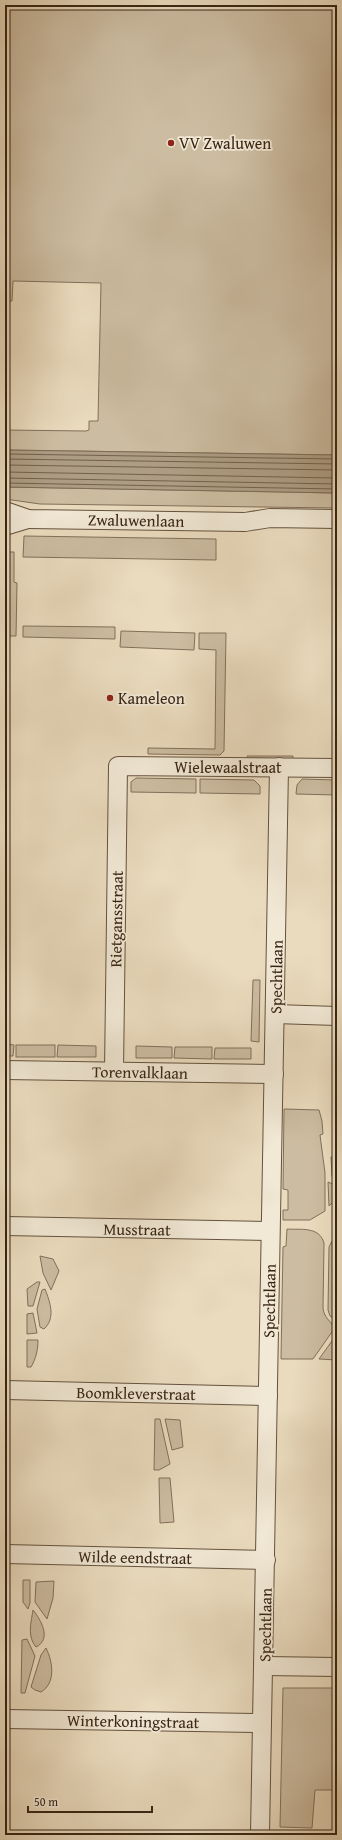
<svg xmlns="http://www.w3.org/2000/svg" width="342" height="1840" font-family="'Gentium Book Plus',serif">
	<style>
		.green { fill: #ccbca1; stroke: #82705a }
		.water { fill: #ad9d84; stroke: #7e6d57 }
		.lines { fill: none; stroke-linecap: round; stroke-linejoin: round }
		.shore { stroke: #72614c; stroke-width: 1 }
		.street-casing { stroke: #64523e; stroke-width: 20 }
		.street { stroke: #f1e8d5; stroke-width: 18 }
		.poi-dot { fill: #8f2418; stroke: #f1e8d5; stroke-width: 1.5 }
		.labels { text-anchor: middle; stroke-width: 3.5; stroke-linejoin: round; paint-order: stroke }
		.poi-label { font-size: 16px; fill: #372514; stroke: #f1e8d5; text-anchor: start }
		.street-label { font-size: 16px; fill: #372514; stroke: #f1e8d5 }
	</style>
	<rect width="100%" height="100%" fill="#eadbbe"/>
	<filter id="stains"><feTurbulence type="fractalNoise" baseFrequency=".005" numOctaves="4"/><feColorMatrix values="0 0 0 0 .2 0 0 0 0 .09 0 0 0 0 .02 0 0 0 .5 -.17"/></filter>
	<radialGradient id="worn" r=".72"><stop offset=".6" stop-color="#630" stop-opacity="0"/><stop offset="1" stop-color="#630" stop-opacity=".3"/></radialGradient>
	<!-- green -->
	<g class="green">
		<polygon points="5,5 337,5 337,455 5,450 5,430 86,431 89,430 89,421 98,421 101,283 13,281 12,301 5,301"/>
		<polygon points="5,487 337,493 337,508 40,504 5,499"/>
		<polygon points="24,536 216,539 216,560 23,557"/>
		<polygon points="5,552 14,552 14,582 17,583 16,636 5,636"/>
		<polygon points="23,626 115,627 115,639 23,637"/>
		<polygon points="121,631 195,633 194,650 120,647"/>
		<polygon points="199,633 226,633 224,751 220,755 148,754 148,748 215,749 216,650 199,649"/>
		<polygon points="247,756 293,756 293,761 250,761"/>
		<polygon points="136,778 196,779 196,793 131,792 131,782"/>
		<polygon points="200,779 254,780 260,786 260,794 200,793"/>
		<polygon points="302,779 337,780 337,795 296,794 297,785"/>
		<polygon points="253,980 260,980 259,1042 251,1041"/>
		<polygon points="5,1044 14,1045 13,1056 5,1056"/>
		<rect x="16" y="1045" width="39" height="12"/>
		<polygon points="58,1045 96,1046 96,1057 57,1057"/>
		<polygon points="136,1046 172,1047 172,1058 136,1058"/>
		<polygon points="175,1047 212,1047 212,1059 174,1058"/>
		<polygon points="215,1048 251,1048 251,1059 214,1059"/>
		<polygon points="284,1109 319,1110 322,1121 323,1134 320,1135 325,1173 325,1211 310,1220 283,1220 283,1210 288,1210 288,1190 283,1189"/>
		<polygon points="333,1152 337,1152 337,1183 332,1176 331,1157 334,1156"/>
		<polygon points="328,1182 337,1186 337,1198 329,1206"/>
		<path d="M287,1229C301,1230 319,1226 324,1243L323,1308C324,1319 333,1322 334,1329L313,1359H281L283,1247L286,1246Z"/>
		<polygon points="337,1239 337,1321 330,1316 328,1310 329,1247 332,1241"/>
		<polygon points="40,1256 53,1259 59,1271 51,1290 43,1273"/>
		<polygon points="37,1282 40,1282 33,1306 28,1306 27,1289"/>
		<path d="M45,1289C50,1302 56,1318 44,1329L40,1327L37,1309L42,1290Z"/>
		<polygon points="33,1313 37,1333 27,1334 27,1314"/>
		<polygon points="337,1334 337,1360 319,1359"/>
		<path d="M27,1340H38C38,1349 36,1359 31,1367H27Z"/>
		<polygon points="155,1419 160,1419 170,1464 159,1470 154,1470"/>
		<polygon points="165,1419 180,1420 183,1447 172,1450"/>
		<polygon points="159,1478 170,1478 174,1522 160,1523"/>
		<polygon points="23,1580 30,1580 30,1603 28,1609 23,1602"/>
		<polygon points="54,1581 53,1598 47,1619 35,1602 36,1582"/>
		<path d="M33,1610C41,1620 52,1639 36,1647C27,1636 31,1623 33,1610Z"/>
		<polygon points="27,1639 35,1656 25,1693 21,1693 22,1640"/>
		<path d="M46,1648C53,1662 56,1683 41,1692L35,1690L31,1687L41,1655Z"/>
		<polygon points="283,1688 337,1688 337,1790 315,1790 312,1828 280,1827"/>
	</g>
	<!-- water -->
	<polygon class="water" points="5,450 337,455 337,493 5,487"/>
	<g class="lines">
		<!-- shore -->
		<g class="shore">
			<polyline points="5,454 337,459"/>
			<polyline points="5,459 337,464"/>
			<polyline points="5,465 337,470"/>
			<polyline points="5,472 337,478"/>
			<polyline points="5,478 337,484"/>
			<polyline points="5,483 337,489"/>
		</g>
		<!-- street casing -->
		<g class="street-casing">
			<g id="street">
				<polyline points="5,511 28,519 245,522 270,518 337,519"/>
				<polyline points="5,526 28,519"/>
				<polyline points="275,1014 337,1016"/>
				<polyline points="5,1070 274,1074"/>
				<polyline points="114,1071 118,766 337,768"/>
				<polyline points="5,1226 270,1231"/>
				<polyline points="5,1390 268,1396"/>
				<polyline points="5,1554 266,1560"/>
				<polyline points="264,1666 337,1667"/>
				<polyline points="5,1719 261,1723"/>
				<polyline points="260,1835 279,767"/>
			</g>
		</g>
		<!-- street -->
		<use href="#street" class="street"/>
	</g>
	<!-- markers -->
	<g class="poi-dot">
		<circle cx="171" cy="143" r="4"/>
		<circle cx="110" cy="698" r="4"/>
	</g>
	<g class="labels">
		<!-- poi labels -->
		<g class="poi-label">
			<text x="179" y="149">VV Zwaluwen</text>
			<text x="118" y="704">Kameleon</text>
		</g>
		<!-- street labels -->
		<g class="street-label">
			<text transform="translate(136 520) rotate(1)" y="6">Zwaluwenlaan</text>
			<text x="228" y="773">Wielewaalstraat</text>
			<text transform="translate(116 919) rotate(-89)" y="6">Rietgansstraat</text>
			<text transform="translate(276 977) rotate(-89)" y="6">Spechtlaan</text>
			<text transform="translate(140 1072) rotate(1)" y="6">Torenvalklaan</text>
			<text transform="translate(137 1229) rotate(1)" y="6">Musstraat</text>
			<text transform="translate(269 1301) rotate(-89)" y="6">Spechtlaan</text>
			<text transform="translate(136 1393) rotate(1)" y="6">Boomkleverstraat</text>
			<text transform="translate(135 1557) rotate(1)" y="6">Wilde eendstraat</text>
			<text transform="translate(265 1625) rotate(-89)" y="6">Spechtlaan</text>
			<text transform="translate(133 1721) rotate(1)" y="6">Winterkoningstraat</text>
		</g>
	</g>
	<!-- margin -->
	<rect width="342" height="1840" fill="none" stroke="#eadbbe" stroke-width="20"/>
	<rect x="6" y="6" width="330" height="1828" fill="none" stroke="#372514" stroke-width="2"/>
	<rect x="10" y="10" width="322" height="1820" fill="none" stroke="#372514"/>
	<!-- scale -->
	<path d="M28 1806v6h124v-6" fill="none" stroke="#372514" stroke-width="2"/>
	<text x="34" y="1806" font-size="12" fill="#372514" stroke="#f1e8d5" stroke-width="3" paint-order="stroke">50 m</text>
	<rect width="100%" height="100%" filter="url(#stains)"/>
	<rect width="100%" height="100%" fill="url(#worn)"/>
</svg>
